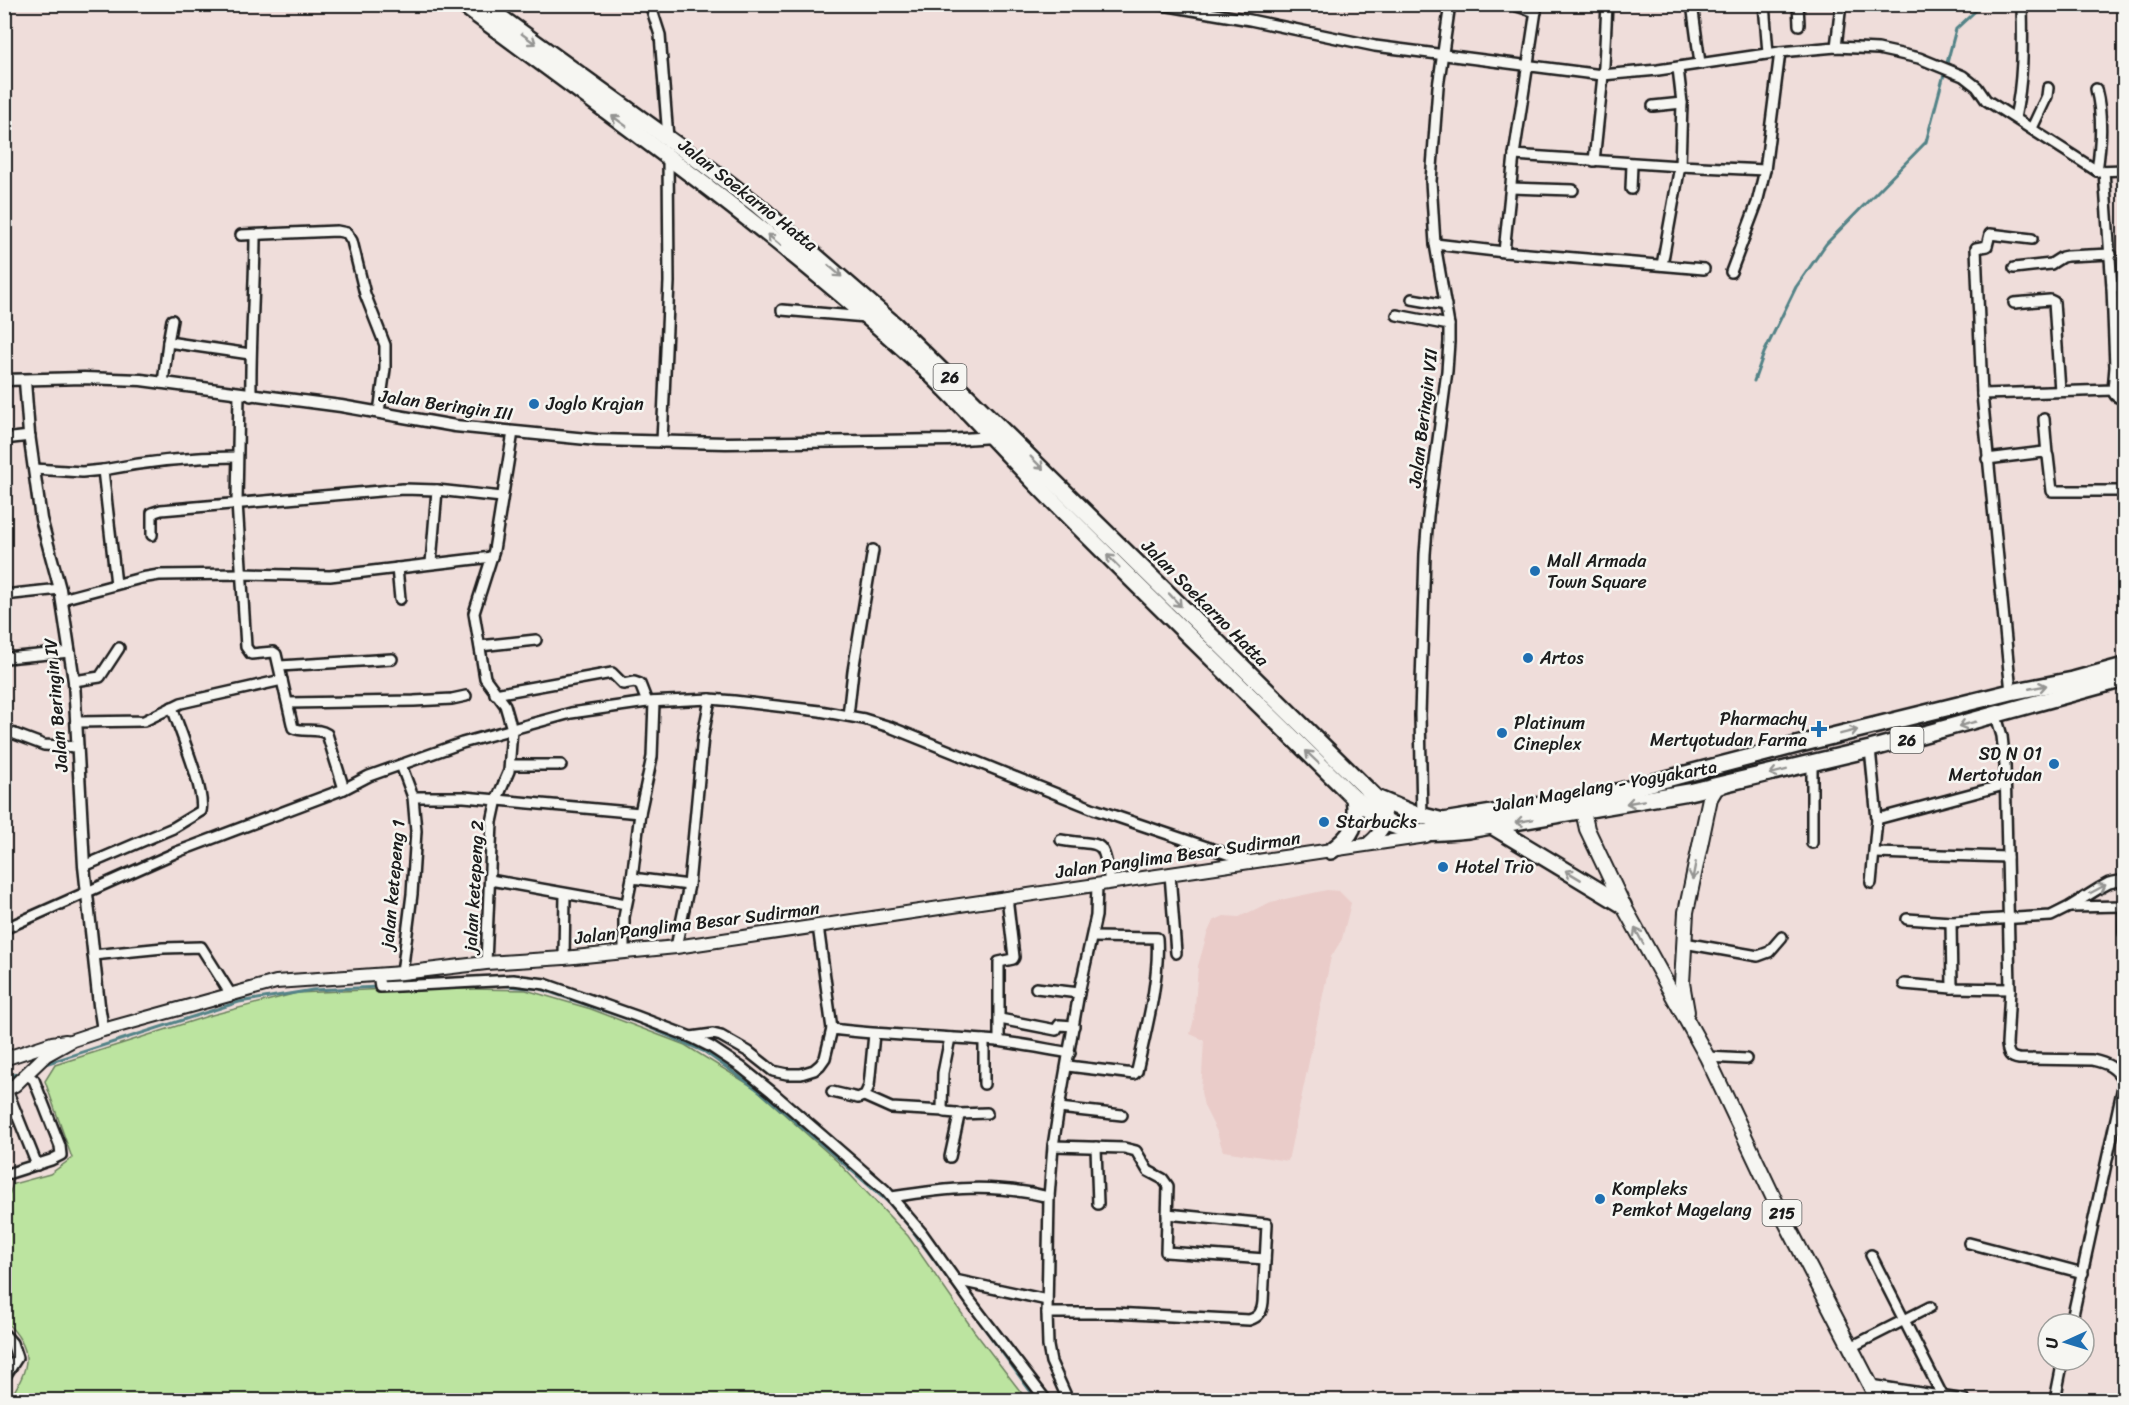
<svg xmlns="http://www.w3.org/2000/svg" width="2129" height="1405" font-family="Sriracha,sans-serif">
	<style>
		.built { fill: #eaccc9 }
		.green { fill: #bce4a0; stroke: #6c805e; stroke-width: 1.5 }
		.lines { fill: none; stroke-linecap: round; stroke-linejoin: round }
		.stream { stroke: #538387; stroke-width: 3 }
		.minor-casing { stroke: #1c1c1c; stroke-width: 14 }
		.tertiary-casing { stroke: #1c1c1c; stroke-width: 15 }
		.secondary-casing { stroke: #1c1c1c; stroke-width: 16 }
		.primary-casing { stroke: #1c1c1c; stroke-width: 18 }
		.trunk-casing { stroke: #1c1c1c; stroke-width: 20 }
		.minor { stroke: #f6f6f2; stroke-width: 9 }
		.tertiary { stroke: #f6f6f2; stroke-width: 10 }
		.secondary { stroke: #f6f6f2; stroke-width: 12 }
		.primary { stroke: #f6f6f2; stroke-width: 14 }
		.trunk { stroke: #f6f6f2; stroke-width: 15 }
		.oneway { stroke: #949492 }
		.poi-dot { fill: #1f6fb2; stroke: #f6f6f2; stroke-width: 2 }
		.labels { text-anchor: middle; stroke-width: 5; stroke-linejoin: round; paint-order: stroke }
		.shield { fill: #f6f6f2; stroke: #5d5d5c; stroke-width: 1.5 }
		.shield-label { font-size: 16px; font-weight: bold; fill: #1c1c1c }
		.street-label { font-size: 18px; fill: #1c1c1c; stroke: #f6f6f2 }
		.poi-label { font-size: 18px; fill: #1c1c1c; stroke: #f6f6f2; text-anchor: start }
	</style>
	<rect width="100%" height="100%" fill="#efddda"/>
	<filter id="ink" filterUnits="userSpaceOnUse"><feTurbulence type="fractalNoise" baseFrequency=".0167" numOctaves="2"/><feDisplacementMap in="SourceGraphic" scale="12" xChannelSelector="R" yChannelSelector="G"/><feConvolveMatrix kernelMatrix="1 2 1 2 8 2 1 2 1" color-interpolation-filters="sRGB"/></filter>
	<g filter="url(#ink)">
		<!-- built -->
		<polygon class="built" points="1327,890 1339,891 1351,903 1342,939 1331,957 1288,1161 1223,1151 1217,1132 1204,1106 1201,1092 1204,1040 1190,1034 1194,1019 1198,966 1207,934 1213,921 1224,916 1239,917 1271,902"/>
		<!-- green -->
		<path class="green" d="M411,988L526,990L591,1009L685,1045L755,1088L838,1162L908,1236L974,1331L1027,1400H9C30,1367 35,1350 5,1321L4,1208L13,1184L50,1174L72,1158L45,1081L55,1065L208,1016L297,993Z"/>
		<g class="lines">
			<!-- stream -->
			<g class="stream">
				<polyline points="1754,381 1764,353 1796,287 1826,244 1926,142 1956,29 1983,4"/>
				<polyline points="496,985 541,989 639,1023 705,1052 761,1092 887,1201 912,1230 1037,1400"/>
				<polyline points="42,1065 239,1002 313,990 379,987"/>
				<polyline points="4,1078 22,1072"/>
			</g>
			<!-- minor casing -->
			<g class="minor-casing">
				<g id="minor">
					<polyline points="650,4 660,35 668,138"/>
					<polyline points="1157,4 1250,20 1375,46 1602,75 1658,70 1780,52 1836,47 1878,49 1919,58 1963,76 1977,87 1986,100 2097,171 2124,170"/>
					<polyline points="1511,4 1536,12"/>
					<polyline points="1537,4 1514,155 1680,166 1662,265"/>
					<polyline points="1692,4 1700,63"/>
					<polyline points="1764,4 1768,53"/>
					<polyline points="1798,4 1799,25"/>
					<polyline points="1836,47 1841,4"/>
					<path d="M2096,89C2103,116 2101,143 2097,171"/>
					<polyline points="1682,103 1680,166 1765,170"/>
					<polyline points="1653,106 1682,103 1678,68"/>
					<path d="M2015,118C2023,81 2023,45 2022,6"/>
					<polyline points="2032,128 2047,96 2048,88"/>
					<polyline points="1594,161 1604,66 1607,4"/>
					<polyline points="1511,188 1573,190"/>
					<polyline points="1631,189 1632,164"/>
					<polyline points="241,235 337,231 347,233 352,241 365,294 385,345 385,369 379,412"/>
					<polyline points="1435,244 1504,252 1514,155"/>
					<polyline points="1504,252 1704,269"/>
					<polyline points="2014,268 2051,264 2062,257 2067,256 2111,254"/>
					<polyline points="1731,272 1757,203 1765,170 1780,52"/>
					<polyline points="2112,287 2124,286"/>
					<polyline points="1412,299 1446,305"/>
					<polyline points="2014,303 2050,300 2054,302 2060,391"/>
					<polyline points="782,310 866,317"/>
					<polyline points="1397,315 1449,325"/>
					<polyline points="168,342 172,320"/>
					<polyline points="163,383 168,342 250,354"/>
					<path d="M2113,390C2114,396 2118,398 2124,398"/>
					<path d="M239,394L237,502L246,647L251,654L273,652L276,654L293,728C304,733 317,727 327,734L344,789"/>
					<polyline points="1982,394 2113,390 2115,367 2112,287 2104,171"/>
					<path d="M251,396C250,342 255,289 255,235"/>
					<polyline points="2044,419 2047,454"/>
					<polyline points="4,439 30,436"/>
					<polyline points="662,442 669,282 668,157"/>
					<polyline points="1987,459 2044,452 2048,456 2052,491 2124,491"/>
					<polyline points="34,469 82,472 103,470"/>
					<polyline points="152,535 152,513 161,510 403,489 437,490 502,497"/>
					<polyline points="431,563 437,490"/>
					<polyline points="397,568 400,599"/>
					<path d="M116,584L103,470C148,461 192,457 237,457"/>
					<polyline points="4,595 60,589"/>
					<polyline points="62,599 141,578 159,575 242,574 330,576 492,557"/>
					<polyline points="480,646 536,640"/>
					<polyline points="6,658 70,652"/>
					<polyline points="280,666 392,659"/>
					<polyline points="74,681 100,677 119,648"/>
					<polyline points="2011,692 1982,394 1976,248 1987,246 1990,234 2032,239"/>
					<polyline points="495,694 612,673 623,684 634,682 640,684 647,702"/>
					<polyline points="288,703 414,701 452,699 466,696"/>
					<polyline points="848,716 853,671 873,550"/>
					<path d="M1996,716L2002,736L2005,765L2010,989L2007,1045C2008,1054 2010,1058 2019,1059L2092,1060C2107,1063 2117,1068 2124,1082L2071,1324"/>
					<polyline points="77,722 144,721 181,703 282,680"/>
					<polyline points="4,730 44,745 78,747"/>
					<polyline points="1870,749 1877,819 1871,883"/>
					<polyline points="1812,764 1812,843"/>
					<polyline points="401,765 413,797 416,831 412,894 402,973"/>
					<polyline points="510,765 561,765"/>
					<polyline points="413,797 464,797 640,813"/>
					<polyline points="1422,817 1420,715 1425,554 1428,516 1447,371 1449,342 1449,325 1435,244 1431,181 1438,87 1450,4"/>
					<polyline points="1877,819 2004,785"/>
					<path d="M1061,840C1104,847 1102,835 1110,882"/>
					<polyline points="1875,853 2007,857"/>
					<path d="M84,866L173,828L201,811C206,792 179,729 172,707"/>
					<polyline points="1170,874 1176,953"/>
					<polyline points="632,878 689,885 676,947"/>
					<polyline points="490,880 626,904"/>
					<polyline points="689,885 703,736 710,699"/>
					<polyline points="2124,906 2124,933"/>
					<polyline points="2070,907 2124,906"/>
					<polyline points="1907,919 1951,922 2051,916 2069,907 2098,889 2109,883 2124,880"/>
					<polyline points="1951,922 1952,988"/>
					<polyline points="4,929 177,852 344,789 369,776 462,743 571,713 647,702 710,699 734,701 820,711 864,719 890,727 1094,809 1248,861"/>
					<polyline points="1684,943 1758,956 1769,952 1782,937"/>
					<polyline points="624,953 624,917 632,878 640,813 652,757 654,702"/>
					<polyline points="93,955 163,948 201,947 230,993"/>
					<polyline points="564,958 565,894"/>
					<polyline points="486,963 492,822 497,799 509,771 512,729 505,705 485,678 474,613 494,550 513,432"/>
					<polyline points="378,974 380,987 513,980 545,984 636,1016 691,1037 711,1047 741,1067 772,1092 885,1190 922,1233 971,1302 1046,1400"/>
					<polyline points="1904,984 1952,988 2010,989"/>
					<polyline points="1036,988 1079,993"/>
					<polyline points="1000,1019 1056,1030 1059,1025 1074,1026"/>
					<path d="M832,1029C887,1036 942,1036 997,1041C1022,1044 1046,1049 1070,1053"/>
					<polyline points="691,1037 713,1034 721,1036 749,1052 773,1071 787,1074 801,1074 814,1070 820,1065 825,1058 832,1029 818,926"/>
					<polyline points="950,1038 943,1073 942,1108 945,1112 956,1113 959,1116 950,1157"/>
					<polyline points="999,1041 999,962 1013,959 1014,957 1007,897"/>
					<polyline points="1707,1057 1746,1059"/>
					<path d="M1068,1066L1134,1074L1137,1071C1146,1030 1160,979 1157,938L1092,937"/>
					<polyline points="984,1084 984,1040"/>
					<polyline points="7,1090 37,1165"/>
					<polyline points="832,1092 858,1098 865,1095 869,1086 874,1034"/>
					<polyline points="864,1096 891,1108 944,1111"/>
					<polyline points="1059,1108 1122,1115"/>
					<polyline points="959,1114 987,1113"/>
					<polyline points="1053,1146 1124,1148 1136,1151 1148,1171 1163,1179 1168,1186 1166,1252 1265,1259"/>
					<polyline points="1096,1147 1098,1204"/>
					<polyline points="4,1175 51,1160 61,1155 60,1146 34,1080 26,1074"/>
					<path d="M892,1197C947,1188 994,1183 1049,1197"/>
					<polyline points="1969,1243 2083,1273"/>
					<polyline points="1871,1255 1942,1395"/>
					<polyline points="955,1280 1047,1300"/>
					<path d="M1047,1313H1113L1249,1320C1259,1317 1262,1312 1263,1302L1267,1224L1167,1214"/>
					<polyline points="4,1334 12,1343 17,1358 4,1378"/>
					<polyline points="1851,1347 1930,1307"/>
					<polyline points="1870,1385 1965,1400"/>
					<polyline points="1068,1400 1051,1362 1048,1346 1047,1313 1049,1197 1053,1146 1059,1108 1079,993 1096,916 1097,885"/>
					<polyline points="2055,1400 2063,1360"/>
				</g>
			</g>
			<!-- tertiary casing -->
			<g class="tertiary-casing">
				<g id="tertiary">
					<polyline points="4,380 84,378 141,380 341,406 455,426 597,440 726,443 948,440 992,437"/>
					<polyline points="25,381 29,434 41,519 60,589 74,681 84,866 99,1005 103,1030"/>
				</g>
			</g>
			<!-- secondary casing -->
			<g class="secondary-casing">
				<g id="secondary">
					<path d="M1368,844C1386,828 1392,819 1376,798"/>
					<polyline points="4,1059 52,1043 66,1041"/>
					<polyline points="4,1091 15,1085 46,1055 73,1040 103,1030 276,982 402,973 486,963 564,958 676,947 1426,836"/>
				</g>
			</g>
			<!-- primary casing -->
			<g class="primary-casing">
				<g id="primary">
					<polyline points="1581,802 1587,829 1623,905 1707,1057 1776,1203 1878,1400"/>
					<polyline points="1687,1012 1682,983 1686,912 1710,798 1716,788 1725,784"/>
				</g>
			</g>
			<!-- trunk casing -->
			<g class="trunk-casing">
				<g id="trunk">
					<path d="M462,4C610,114 761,221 898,344C954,393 1002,450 1054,502C1153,602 1254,699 1354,798C1364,805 1374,814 1384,821C1409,836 1440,833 1468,830L1689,792L1870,749L2124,679"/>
					<polyline points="482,4 706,166 757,205 895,325 1376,798 1412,813 1443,821 1609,794 1808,742 2011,692 2073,680 2124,666"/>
					<polyline points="1492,826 1623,905"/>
					<path d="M1331,851C1353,835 1358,825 1354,798"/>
				</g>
			</g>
			<!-- minor -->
			<use href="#minor" class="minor"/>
			<!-- tertiary -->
			<use href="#tertiary" class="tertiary"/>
			<!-- secondary -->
			<use href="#secondary" class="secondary"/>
			<!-- primary -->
			<use href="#primary" class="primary"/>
			<!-- trunk -->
			<use href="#trunk" class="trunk"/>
		</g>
		<!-- one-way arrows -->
		<defs><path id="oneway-shaft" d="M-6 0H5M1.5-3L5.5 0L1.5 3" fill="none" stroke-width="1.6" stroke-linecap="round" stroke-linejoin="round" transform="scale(1.5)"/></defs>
		<g class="oneway">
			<use href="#oneway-shaft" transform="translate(529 39) rotate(36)"/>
			<use href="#oneway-shaft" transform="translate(619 121) rotate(-144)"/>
			<use href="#oneway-shaft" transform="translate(774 240) rotate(-141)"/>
			<use href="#oneway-shaft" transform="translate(835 271) rotate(41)"/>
			<use href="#oneway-shaft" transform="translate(1037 463) rotate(45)"/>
			<use href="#oneway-shaft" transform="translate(1113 561) rotate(-135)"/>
			<use href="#oneway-shaft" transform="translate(1175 600) rotate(47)"/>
			<use href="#oneway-shaft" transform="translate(2038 687) rotate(-11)"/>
			<use href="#oneway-shaft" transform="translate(1967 724) rotate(165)"/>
			<use href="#oneway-shaft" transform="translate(1849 732) rotate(-14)"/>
			<use href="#oneway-shaft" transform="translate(1312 757) rotate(-136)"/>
			<use href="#oneway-shaft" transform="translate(1778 772) rotate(166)"/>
			<use href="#oneway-shaft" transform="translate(1635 802) rotate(170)"/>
			<use href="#oneway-shaft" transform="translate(1524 821) rotate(170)"/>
			<use href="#oneway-shaft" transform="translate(1694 871) rotate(101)"/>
			<use href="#oneway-shaft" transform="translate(1573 875) rotate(-149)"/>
			<use href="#oneway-shaft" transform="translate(2098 889) rotate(-28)"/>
			<use href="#oneway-shaft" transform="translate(1639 936) rotate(-118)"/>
		</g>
	</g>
	<!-- markers -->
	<g class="poi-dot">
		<circle cx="534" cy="404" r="6"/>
		<circle cx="1535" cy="571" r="6"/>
		<circle cx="1528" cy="658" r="6"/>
		<path d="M1816 720h6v6h6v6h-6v6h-6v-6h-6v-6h6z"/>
		<circle cx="1502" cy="733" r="6"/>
		<circle cx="2054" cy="764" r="6"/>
		<circle cx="1324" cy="822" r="6"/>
		<circle cx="1443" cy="867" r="6"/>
		<circle cx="1600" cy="1199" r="6"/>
	</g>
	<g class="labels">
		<!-- shield labels -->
		<g class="shield">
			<rect x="933.5" y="364" width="33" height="26" rx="4.5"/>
			<rect x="1890.5" y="727" width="33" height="26" rx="4.5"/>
			<rect x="1762.5" y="1200" width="39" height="26" rx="4.5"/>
		</g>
		<g class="shield-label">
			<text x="950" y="383">26</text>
			<text x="1907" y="746">26</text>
			<text x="1782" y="1219">215</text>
		</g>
		<!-- street labels -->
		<g class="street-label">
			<text transform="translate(748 195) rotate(38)" y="6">Jalan Soekarno Hatta</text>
			<text transform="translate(446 405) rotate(8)" y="6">Jalan Beringin III</text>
			<text transform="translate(1423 418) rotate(-83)" y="6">Jalan Beringin VII</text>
			<text transform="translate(1205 603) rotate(45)" y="6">Jalan Soekarno Hatta</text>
			<text transform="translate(56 705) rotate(-95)" y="6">Jalan Beringin IV</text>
			<text transform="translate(1605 786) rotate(-10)" y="6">Jalan Magelang - Yogyakarta</text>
			<text transform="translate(1178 855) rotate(-8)" y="6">Jalan Panglima Besar Sudirman</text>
			<text transform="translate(393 884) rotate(-85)" y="6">jalan ketepeng 1</text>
			<text transform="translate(474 886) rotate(-87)" y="6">jalan ketepeng 2</text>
			<text transform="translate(697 923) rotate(-7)" y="6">Jalan Panglima Besar Sudirman</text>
		</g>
		<!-- poi labels -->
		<g class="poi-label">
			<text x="546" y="410">Joglo Krajan</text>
			<text x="1547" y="567">Mall Armada<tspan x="1547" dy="21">Town Square</tspan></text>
			<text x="1540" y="664">Artos</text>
			<text x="1807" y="725" text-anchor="end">Pharmachy<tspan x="1807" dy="21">Mertyotudan Farma</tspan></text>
			<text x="1514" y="729">Platinum<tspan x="1514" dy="21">Cineplex</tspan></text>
			<text x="2042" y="760" text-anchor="end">SD N 01<tspan x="2042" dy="21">Mertotudan</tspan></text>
			<text x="1336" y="828">Starbucks</text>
			<text x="1455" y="873">Hotel Trio</text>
			<text x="1612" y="1195">Kompleks<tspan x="1612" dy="21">Pemkot Magelang</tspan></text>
		</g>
	</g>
	<!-- margin -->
	<rect width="2129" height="1405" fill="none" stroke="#f6f6f2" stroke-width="24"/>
	<rect x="12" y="12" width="2105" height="1381" fill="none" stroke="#1c1c1c" stroke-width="2" filter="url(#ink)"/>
	<!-- north arrow -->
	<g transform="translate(2066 1342) rotate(266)"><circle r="28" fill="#f6f6f2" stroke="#9f9f9c" stroke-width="1.5"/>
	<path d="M0-4.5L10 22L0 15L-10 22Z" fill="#1f6fb2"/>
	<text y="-9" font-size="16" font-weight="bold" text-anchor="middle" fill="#1c1c1c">U</text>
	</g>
</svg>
